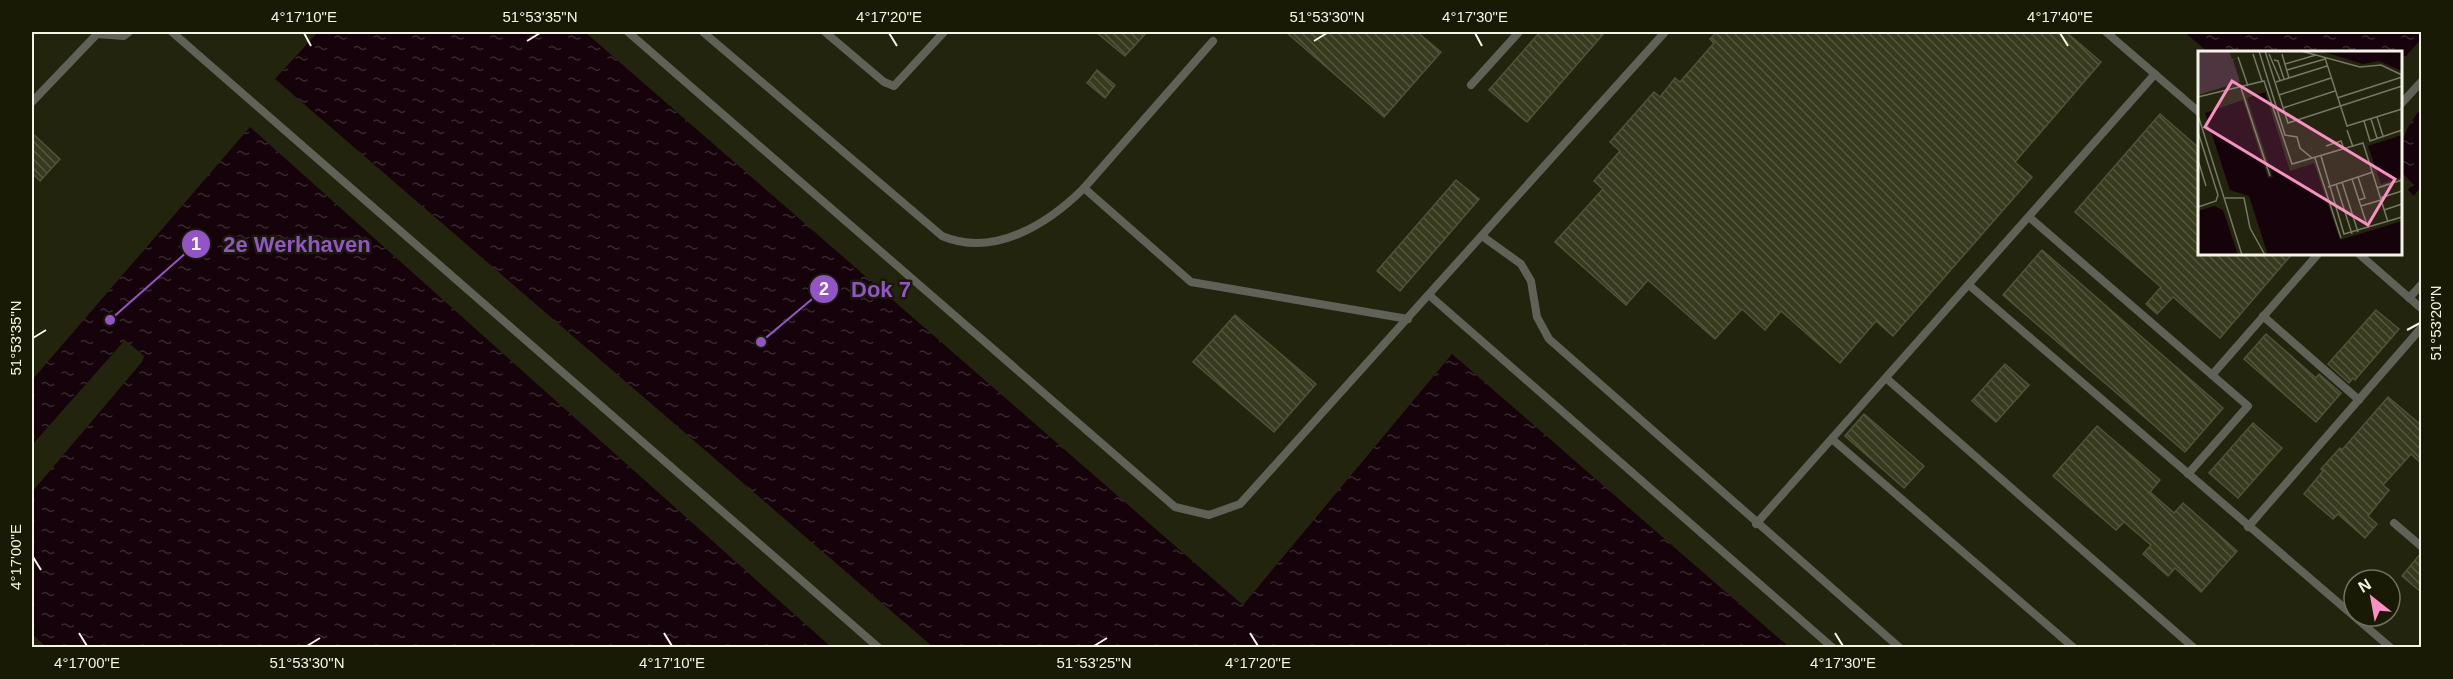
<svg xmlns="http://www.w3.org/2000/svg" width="2453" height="679" font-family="Arial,sans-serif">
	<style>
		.water { fill: url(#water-ripples) }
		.pier { fill: #22240e }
		.building { fill: url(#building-back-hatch); stroke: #50533c; stroke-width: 1.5 }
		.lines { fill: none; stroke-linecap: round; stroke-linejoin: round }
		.lane { stroke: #606157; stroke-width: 8 }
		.ticks { fill: none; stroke: #f3f5e7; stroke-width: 2 }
		.inset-road { fill: none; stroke: #767865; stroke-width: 1.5 }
		.view { fill: #fc8fc2; fill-opacity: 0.15; stroke: #fc8fc2; stroke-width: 3 }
		.inset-edge { fill: none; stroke: #f3f5e7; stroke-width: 3 }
		.leader { fill: none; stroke: #9354c7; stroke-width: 2 }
		.callout-dot { fill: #9354c7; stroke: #181a05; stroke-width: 2 }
		.mark-label { font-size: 18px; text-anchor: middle; font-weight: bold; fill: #fff }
		.callout-label { font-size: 22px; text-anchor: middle; font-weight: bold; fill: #9354c7; stroke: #181a05; stroke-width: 5; stroke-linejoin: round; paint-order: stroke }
		.neatline { fill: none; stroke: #f3f5e7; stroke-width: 2 }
		.ticks-label { font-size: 15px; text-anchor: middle; fill: #f3f5e7 }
	</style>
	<defs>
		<pattern id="water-ripples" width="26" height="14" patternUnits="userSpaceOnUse" patternTransform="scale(1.5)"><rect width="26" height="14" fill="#16020b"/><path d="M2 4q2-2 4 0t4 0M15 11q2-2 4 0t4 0" fill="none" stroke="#38282f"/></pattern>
		<pattern id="building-back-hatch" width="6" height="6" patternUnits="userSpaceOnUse" patternTransform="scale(1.5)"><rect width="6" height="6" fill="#383a1d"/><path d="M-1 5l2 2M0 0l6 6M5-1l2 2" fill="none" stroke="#55573e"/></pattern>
	</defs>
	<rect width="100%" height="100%" fill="#22240e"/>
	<!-- water -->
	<g class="water">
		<polygon points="318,32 585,32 1243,605 1452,354 1789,647 933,647 275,79"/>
		<polygon points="2184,32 2421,32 2422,38 2401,62 2400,52 2208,52"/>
		<path d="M2421,109V190L2419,189L2414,196L2408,190L2413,184L2401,172C2400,144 2403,130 2421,109Z"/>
		<polygon points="250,127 831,647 47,648 32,634 32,380"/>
	</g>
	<!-- pier -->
	<polygon class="pier" points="125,340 144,356 142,362 32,492 32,445"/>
	<!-- building -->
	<g class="building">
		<polygon points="1096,32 1147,32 1125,56"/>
		<polygon points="1286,32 1417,32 1441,52 1384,117"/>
		<polygon points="1540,32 1605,32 1527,122 1489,90"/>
		<polygon points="1717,32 2066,32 2101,62 2015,162 2032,177 1893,336 1876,321 1840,363 1781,311 1765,330 1742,309 1715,339 1648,280 1626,305 1555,242 1603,189 1594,181 1620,151 1610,142 1654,92 1660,97 1675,78 1680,82 1714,43 1710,39"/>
		<polygon points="1097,70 1115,85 1105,98 1087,83"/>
		<polygon points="2160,114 2199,148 2199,254 2292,254 2220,338 2173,297 2157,314 2146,304 2161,287 2075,212"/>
		<polygon points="32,133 60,159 40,181 32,173"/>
		<polygon points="1456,180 1479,199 1400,291 1377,271"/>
		<polygon points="2042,250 2223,408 2185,452 2003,295"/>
		<polygon points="2376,310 2399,329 2355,380 2353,378 2349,383 2328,364"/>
		<polygon points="1235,315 1316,384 1274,432 1193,362"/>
		<polygon points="2266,334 2316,378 2319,374 2341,393 2316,422 2244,359"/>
		<polygon points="2005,364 2029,385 1996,422 1972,401"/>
		<polygon points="2388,397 2421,425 2421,463 2411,454 2383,485 2389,490 2368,516 2377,524 2365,538 2338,514 2333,519 2304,494 2323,471 2321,469 2340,448 2342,450"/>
		<polygon points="1864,414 1924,466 1904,488 1845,436"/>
		<polygon points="2253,423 2282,448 2238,498 2209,473"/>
		<polygon points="2097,426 2160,480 2150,492 2174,513 2183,503 2237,551 2201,592 2175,568 2168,576 2143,554 2151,545 2124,522 2116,530 2053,476"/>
		<polygon points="2421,553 2421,592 2402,576"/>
	</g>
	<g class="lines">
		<!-- lane -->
		<g class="lane">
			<polyline points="172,32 879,648"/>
			<polyline points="628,32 1175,507 1209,515 1240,504 1665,32"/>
			<path d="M703,32L942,236C994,258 1048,224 1084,188L1191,282L1408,319"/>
			<polyline points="825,32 884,82 894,86 944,32"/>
			<polyline points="2106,32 2200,113"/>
			<polyline points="1471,85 1519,32"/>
			<polyline points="32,102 97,34 124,36 129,32"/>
			<polyline points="2400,105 2422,81"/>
			<polyline points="1084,188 1213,41"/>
			<polyline points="2029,217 2248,406 2188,474"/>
			<polyline points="1482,236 1521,264 1531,281 1537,317 1549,339 1900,648"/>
			<polyline points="2359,254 2422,309"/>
			<polyline points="1969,285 2391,648"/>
			<polyline points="1429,295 1833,648"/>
			<polyline points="2409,298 2422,284"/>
			<polyline points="2263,316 2359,400"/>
			<polyline points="2212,375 2318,254"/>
			<polyline points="1886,378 2194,648"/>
			<polyline points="1832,439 2074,648"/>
			<polyline points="2394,523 2422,547"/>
			<polyline points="1756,524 2155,74"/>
			<polyline points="2248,527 2422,327"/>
		</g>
	</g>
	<!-- ticks -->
	<path class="ticks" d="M304,33L311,46M889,33L897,46M1475,33L1482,46M2060,33L2068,46M527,41L540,33M1314,41L1327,33M2407,330L2420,323M33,338L46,330M33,557L41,570M79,633L87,646M664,633L672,646M1250,633L1258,646M1835,633L1843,646M307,646L320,638M1094,646L1107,638"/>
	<!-- overview -->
	<g transform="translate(2198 51)">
		<rect width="204" height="204" fill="#22240e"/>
		<path d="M0,0H31L34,8L39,7L35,9L42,31L0,44Z" fill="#4e3540"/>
		<path d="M123,0H204V20L181,10L165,13ZM67,41L92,120L116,112L142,189L204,170V204H70L51,145L32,139L7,62L45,49L70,127L75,126L49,47ZM204,84V126L183,133L170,95ZM16,155L25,159L40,204H0V160Z" fill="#16020b"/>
		<path class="inset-road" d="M61,0L87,84L99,86L102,97L114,107M67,0L90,72L204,35M103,0L162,16L183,14L204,24M55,3L64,30M71,3L82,29M84,3L91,27M40,6L50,35M127,7L149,75L204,58M76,9L80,10L86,28M87,13L118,4M89,19L127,8M78,31L129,15M43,37L72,125M81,44L133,27M0,46L66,30L94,113L165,92L190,171M139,47L204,26M85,57L137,40M0,64L44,204M179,66L185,85M173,68L179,87M166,70L172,90L204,79M149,79L155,96M0,81L20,144L18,150L0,156M128,95L143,90L146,98M123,105L146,183L204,166M117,107L143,187M0,109L8,135M160,126L167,147L161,149M154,128L170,177M144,131L160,181M138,133L154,183M130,136L175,121M179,137L204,129M27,147H46L52,177L67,204M182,147L204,140M163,155L183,149M186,159L204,153"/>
		<path class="view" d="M34,30L197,128L170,174L7,76Z"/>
		<rect width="204" height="204" class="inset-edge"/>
	</g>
	<!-- callouts -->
	<path class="leader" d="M110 320L196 244M761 342L824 289"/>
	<g class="callout-dot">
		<circle cx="110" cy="320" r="6"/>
		<circle cx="761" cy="342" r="6"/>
		<circle cx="196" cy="244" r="15"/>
		<circle cx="824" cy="289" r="15"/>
	</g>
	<g class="mark-label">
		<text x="196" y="250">1</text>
		<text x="824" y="295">2</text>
	</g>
	<g class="callout-label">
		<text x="297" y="252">2e Werkhaven</text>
		<text x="881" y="297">Dok 7</text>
	</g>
	<!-- border -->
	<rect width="2453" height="679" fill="none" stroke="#181a05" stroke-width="66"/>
	<!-- north arrow -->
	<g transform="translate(2372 598) rotate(329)"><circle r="28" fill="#181a05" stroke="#70725f" stroke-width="1.5"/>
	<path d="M0-4.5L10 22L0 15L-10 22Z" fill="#fc8fc2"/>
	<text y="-9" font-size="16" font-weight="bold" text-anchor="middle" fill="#f3f5e7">N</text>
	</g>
	<rect x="33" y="33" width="2387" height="613" class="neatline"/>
	<g class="ticks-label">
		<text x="304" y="22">4°17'10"E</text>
		<text x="540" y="22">51°53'35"N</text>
		<text x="889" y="22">4°17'20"E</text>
		<text x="1327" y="22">51°53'30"N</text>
		<text x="1475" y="22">4°17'30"E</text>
		<text x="2060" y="22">4°17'40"E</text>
		<text transform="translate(2436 323) rotate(-90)" y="5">51°53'20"N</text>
		<text transform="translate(16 338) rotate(-90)" y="5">51°53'35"N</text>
		<text transform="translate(16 557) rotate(-90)" y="5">4°17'00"E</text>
		<text x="87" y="668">4°17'00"E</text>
		<text x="307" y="668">51°53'30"N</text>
		<text x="672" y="668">4°17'10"E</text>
		<text x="1094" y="668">51°53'25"N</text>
		<text x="1258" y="668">4°17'20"E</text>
		<text x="1843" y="668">4°17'30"E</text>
	</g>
</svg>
